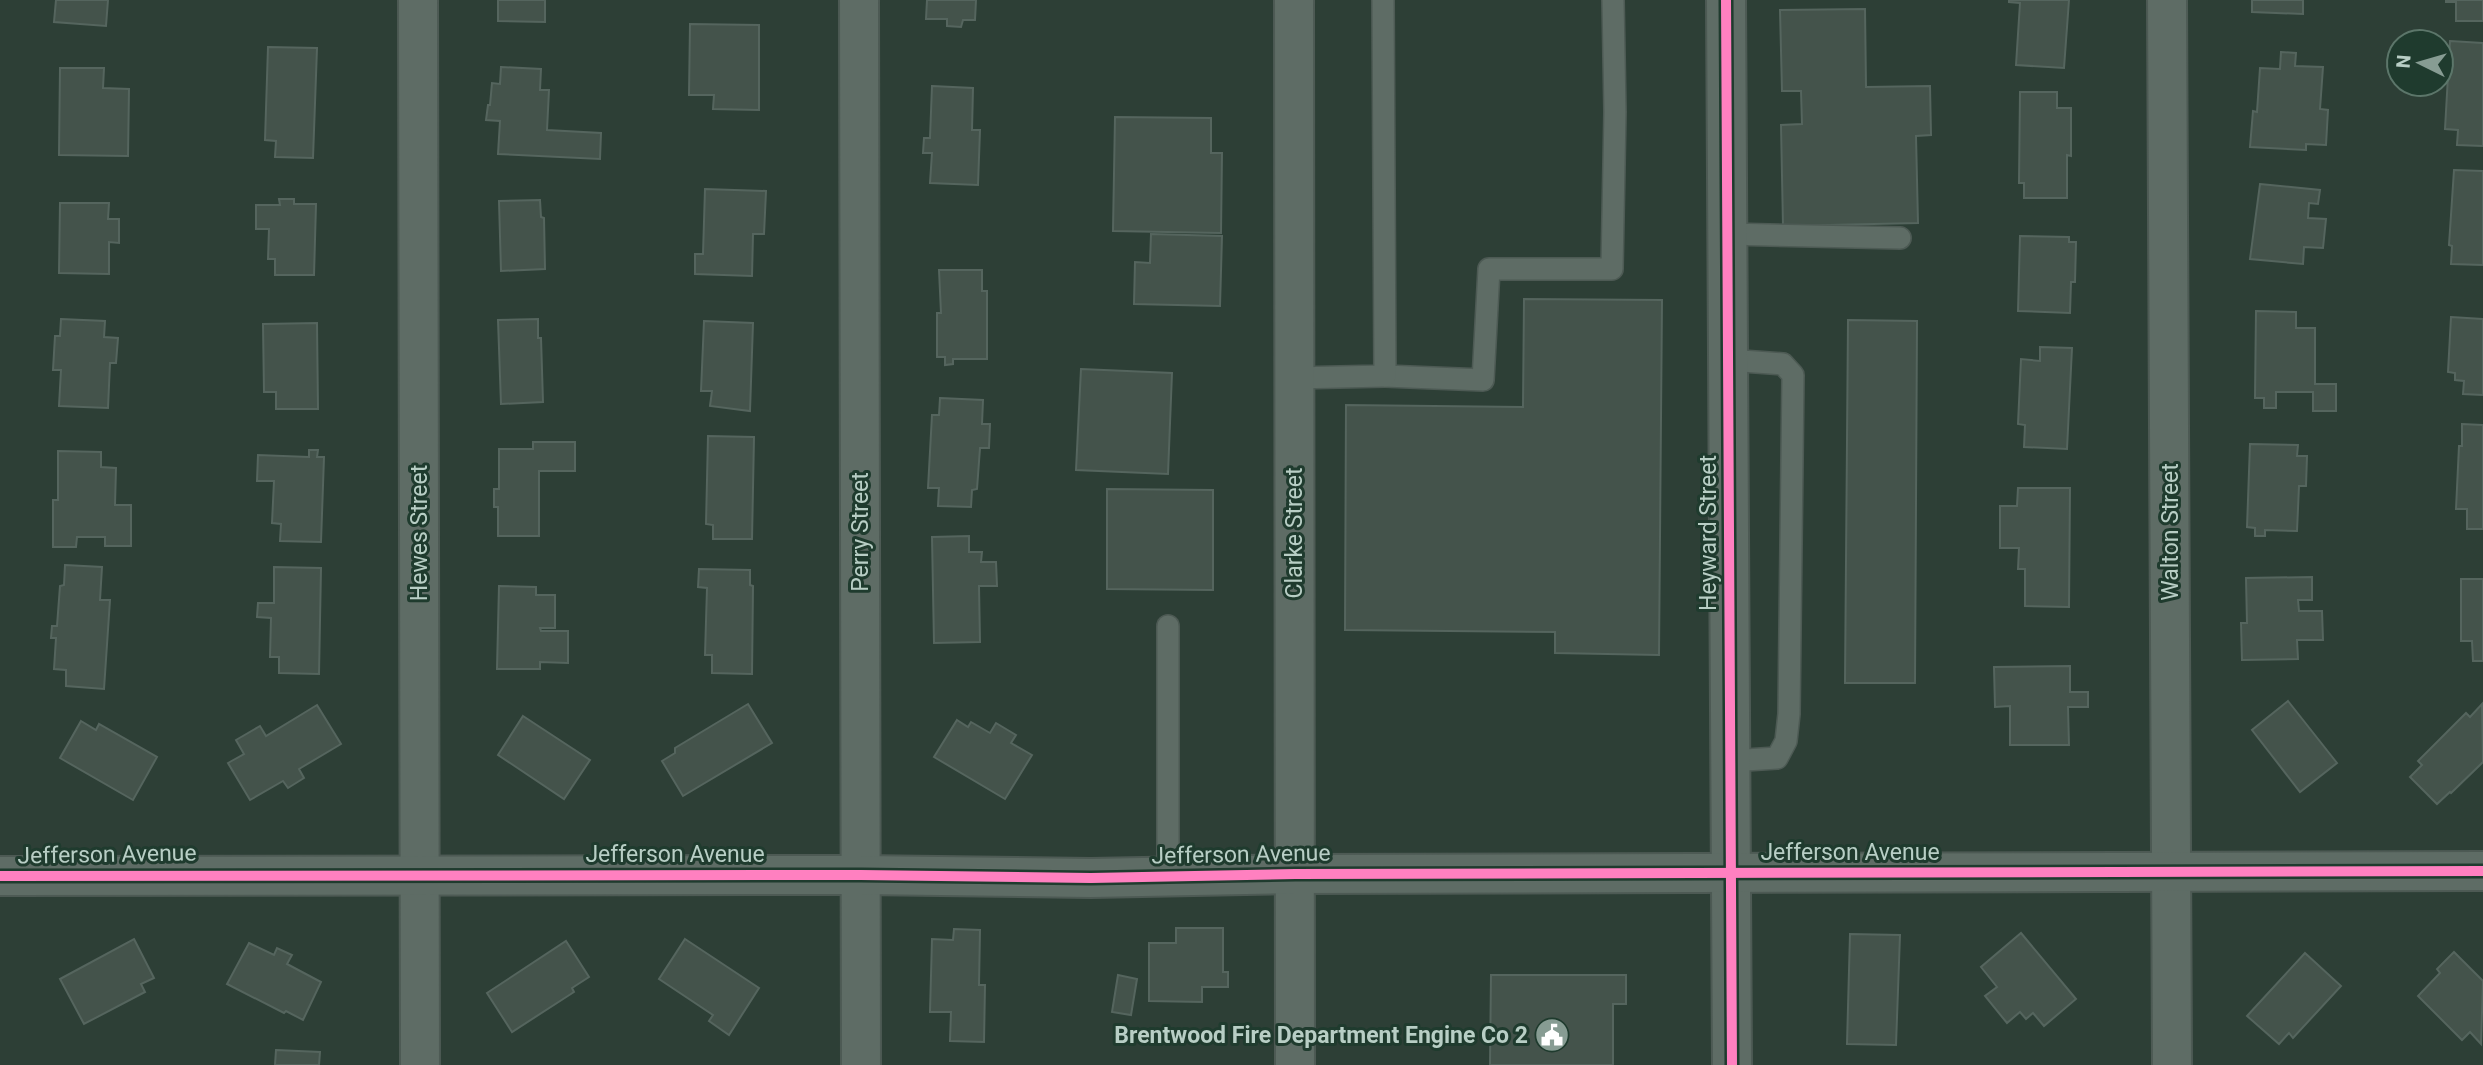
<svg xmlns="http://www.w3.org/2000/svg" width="2483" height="1065" font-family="Roboto,sans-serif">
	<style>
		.building { fill: #44534b; stroke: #55655e; stroke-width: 2 }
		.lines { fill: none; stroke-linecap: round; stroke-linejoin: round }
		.lane-casing { stroke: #4d5a54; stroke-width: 24 }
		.street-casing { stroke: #4d5a54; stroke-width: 42 }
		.lane { stroke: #5e6c65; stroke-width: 21 }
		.street { stroke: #5e6c65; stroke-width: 38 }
		.cycleway-casing { stroke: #1f3b2e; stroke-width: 15 }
		.cycleway { stroke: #ff80c0; stroke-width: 10 }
		.labels { text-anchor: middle; stroke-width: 6; stroke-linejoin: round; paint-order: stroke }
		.street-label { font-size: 23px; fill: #b8cec5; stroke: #1f3b2e }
		.poi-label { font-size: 23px; font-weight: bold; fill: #b8cec5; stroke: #1f3b2e; text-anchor: end }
	</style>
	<rect width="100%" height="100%" fill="#2d3f36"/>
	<!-- building -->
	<g class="building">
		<polygon points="56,0 108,0 106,26 54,22"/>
		<polygon points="498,0 545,0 545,22 498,21"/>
		<polygon points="927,0 976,0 975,20 963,20 961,27 947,26 947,19 926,19"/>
		<polygon points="2009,0 2069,0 2064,68 2016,65 2020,3 2009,2"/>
		<polygon points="2252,0 2303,0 2303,14 2252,12"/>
		<polygon points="2446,0 2483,0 2483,21 2456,21 2456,2 2446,2"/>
		<polygon points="1865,9 1866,87 1930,86 1931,135 1916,136 1918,223 1783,226 1781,125 1802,124 1801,91 1782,91 1780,10"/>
		<polygon points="690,24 759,25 759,110 713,109 714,95 689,95"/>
		<polygon points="2450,41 2483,43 2483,146 2457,145 2458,130 2445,129"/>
		<polygon points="268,47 317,48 313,158 275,157 276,141 265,140"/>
		<polygon points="2281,52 2296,53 2295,66 2323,67 2320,109 2328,110 2326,145 2306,144 2306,150 2250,147 2253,111 2257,112 2260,68 2280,69"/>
		<polygon points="501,67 541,69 540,90 549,90 547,130 601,133 600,159 498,154 500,121 486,120 488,105 490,105 492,83 500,84"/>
		<polygon points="60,68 104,68 103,88 129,89 128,156 59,155"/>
		<polygon points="932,86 973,88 972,130 980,130 978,185 930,183 932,153 923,153 924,138 930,138"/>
		<polygon points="2020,92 2057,92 2057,108 2071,108 2071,156 2067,155 2067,198 2024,198 2024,183 2019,183"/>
		<polygon points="1115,117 1211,118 1211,153 1222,153 1221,233 1113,231"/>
		<polygon points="2454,170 2483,171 2483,265 2451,264 2452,246 2449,245"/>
		<polygon points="2260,184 2320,190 2318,204 2309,203 2308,218 2326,219 2323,248 2304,247 2303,264 2250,259"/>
		<polygon points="705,189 766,191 764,234 753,234 752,276 695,274 695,254 703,254"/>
		<polygon points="279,199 294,199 294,204 316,204 314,275 275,275 275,259 268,259 269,229 256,229 256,205 280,205"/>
		<polygon points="540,200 541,217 544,218 545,269 501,271 499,201"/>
		<polygon points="60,203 109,203 108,219 119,219 119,243 109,242 109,274 59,273"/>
		<polygon points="1151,234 1222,236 1220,306 1134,304 1135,262 1150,263"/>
		<polygon points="2020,236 2069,237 2069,242 2076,242 2075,282 2071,282 2070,313 2018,311"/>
		<polygon points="939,270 982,270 982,291 987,291 987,359 953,359 953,364 945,365 945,357 937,357 937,313 941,313"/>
		<polygon points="1524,299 1662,300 1659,655 1555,653 1555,632 1345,630 1346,405 1523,407"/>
		<polygon points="2256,311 2296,312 2296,328 2315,328 2315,384 2336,384 2336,411 2313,411 2313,392 2276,392 2276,408 2264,408 2264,398 2255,398"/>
		<polygon points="2451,317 2483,319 2483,395 2463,394 2464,381 2455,380 2455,373 2448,372"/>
		<polygon points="61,319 105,321 104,337 118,338 116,363 110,363 108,408 59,406 61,370 53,370 55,336 60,336"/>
		<polygon points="538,319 538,338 541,338 543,402 501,404 498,320"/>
		<polygon points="1848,320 1917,321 1915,683 1845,683"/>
		<polygon points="704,321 753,323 750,411 710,406 712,391 701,391"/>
		<polygon points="317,323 318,409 276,409 276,392 264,392 263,324"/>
		<polygon points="2040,347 2072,348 2067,449 2024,447 2025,425 2018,424 2021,359 2040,361"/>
		<polygon points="1081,369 1172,373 1168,474 1076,470"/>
		<polygon points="940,398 983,400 982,424 990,424 989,448 980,448 977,489 972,490 971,507 938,506 939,488 928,488 932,415 939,415"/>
		<polygon points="2462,424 2483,425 2483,529 2467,529 2467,509 2456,509 2459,446 2462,446"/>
		<polygon points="708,436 754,437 752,539 713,539 713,525 706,524"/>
		<polygon points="533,442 575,442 575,471 539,471 539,536 498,536 498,507 494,507 494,489 499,489 499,449 533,449"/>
		<polygon points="2250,444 2298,445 2297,456 2307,456 2306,486 2299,486 2297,531 2265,530 2265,536 2255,536 2255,528 2247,527"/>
		<polygon points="309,450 318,450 317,457 324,457 321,542 280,541 281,524 272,523 274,481 257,481 258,455 309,457"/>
		<polygon points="58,451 101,452 101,467 116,468 115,505 131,505 131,546 105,546 105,537 77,537 76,547 53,547 53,500 58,500"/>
		<polygon points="2018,488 2070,488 2069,607 2025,606 2025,569 2018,569 2019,548 2000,548 2000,506 2017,506"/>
		<polygon points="1107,489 1213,490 1213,590 1107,589"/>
		<polygon points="969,536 969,552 982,552 981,562 996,562 997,586 979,586 980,642 934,643 932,537"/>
		<polygon points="65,565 102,567 100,600 110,600 104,689 66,686 66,670 54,669 56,638 51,638 52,626 57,626 60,586 64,585"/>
		<polygon points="274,567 321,568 319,674 279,673 279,657 270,657 271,618 257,617 258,603 274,603"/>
		<polygon points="699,569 750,570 750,585 753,586 752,674 712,673 712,655 705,655 707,588 698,587"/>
		<polygon points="2312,577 2312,600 2298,600 2299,611 2322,611 2323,640 2297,640 2298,659 2242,660 2241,623 2247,623 2246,578"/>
		<polygon points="2461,579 2483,579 2483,661 2473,661 2472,641 2461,641"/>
		<polygon points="499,586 536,587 536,595 555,595 555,628 540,628 541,631 568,631 568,663 540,662 540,669 497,669"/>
		<polygon points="2070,666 2070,692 2088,692 2088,707 2068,707 2069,745 2010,745 2010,706 1995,707 1994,667"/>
		<polygon points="2288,701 2337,763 2300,792 2252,730"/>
		<polygon points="748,704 772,743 683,796 662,761 675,753 675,748"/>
		<polygon points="2482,704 2483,762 2451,793 2450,792 2437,804 2410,777 2422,765 2418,761 2466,713 2470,717"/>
		<polygon points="317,705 341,744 299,769 304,778 288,788 283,781 250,800 228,763 244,754 236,740 260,726 266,736"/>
		<polygon points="523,716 590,760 564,799 498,755"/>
		<polygon points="957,720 968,727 971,722 990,733 996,723 1016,735 1011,743 1032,755 1005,799 934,757"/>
		<polygon points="81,721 96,730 99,724 157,757 133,800 60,758"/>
		<polygon points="1176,928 1223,928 1223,972 1228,972 1228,987 1202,987 1202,1002 1149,1001 1149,943 1176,943"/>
		<polygon points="954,929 980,930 979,985 985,985 984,1042 950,1041 951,1012 930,1012 932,939 953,940"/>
		<polygon points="2021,933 2076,999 2044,1026 2033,1013 2026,1019 2020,1012 2007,1023 1985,996 1997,987 1981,967"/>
		<polygon points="1850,934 1900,935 1896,1045 1847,1044"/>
		<polygon points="134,939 154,978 141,984 145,992 84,1024 60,979"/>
		<polygon points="685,939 759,988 729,1035 709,1021 713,1015 659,979"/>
		<polygon points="566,941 589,977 572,988 574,992 512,1032 487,993"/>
		<polygon points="249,943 274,955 277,948 292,955 287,964 321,982 303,1020 286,1011 284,1013 227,984"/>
		<polygon points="2454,952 2483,981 2481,1044 2470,1032 2462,1040 2418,996 2440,973 2437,969"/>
		<polygon points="2305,953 2341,986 2293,1038 2289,1033 2279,1044 2247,1016"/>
		<polygon points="1118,975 1137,979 1131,1015 1112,1012"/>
		<polygon points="1491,975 1626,975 1626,1004 1613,1004 1613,1065 1490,1065"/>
		<polygon points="276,1050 320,1052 319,1065 275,1065"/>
	</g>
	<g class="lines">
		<!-- lane casing -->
		<g class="lane-casing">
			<g id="lane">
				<polyline points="1728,234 1900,238"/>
				<polyline points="1728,360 1783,364 1793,375 1789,714 1786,741 1777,758 1730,761"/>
				<polyline points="1385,376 1483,380 1489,269 1612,269 1615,112 1613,0"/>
				<polyline points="1294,378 1385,376 1383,0"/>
				<polyline points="1168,876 1168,626"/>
			</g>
		</g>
		<!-- street casing -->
		<g class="street-casing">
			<g id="street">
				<polyline points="418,0 420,1065"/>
				<polyline points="859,0 861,1065"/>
				<polyline points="1294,0 1295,1065"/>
				<polyline points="1726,0 1732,1065"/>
				<polyline points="2167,0 2172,1065"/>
				<polyline points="0,876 861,875 1091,878 1295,874 2483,871"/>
			</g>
		</g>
		<!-- lane -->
		<use href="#lane" class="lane"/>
		<!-- street -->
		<use href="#street" class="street"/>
		<!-- cycleway casing -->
		<g class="cycleway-casing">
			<g id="cycleway">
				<polyline points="1726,0 1732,1065"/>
				<polyline points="0,876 861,875 1091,878 1295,874 2483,871"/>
			</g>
		</g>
		<!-- cycleway -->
		<use href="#cycleway" class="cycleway"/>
	</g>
	<!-- icons -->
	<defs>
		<g id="civic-disc" transform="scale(1.75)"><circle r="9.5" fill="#879c93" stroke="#1f3b2e"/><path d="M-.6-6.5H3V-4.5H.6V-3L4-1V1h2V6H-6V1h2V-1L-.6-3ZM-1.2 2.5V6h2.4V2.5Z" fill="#fff"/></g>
	</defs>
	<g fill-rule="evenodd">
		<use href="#civic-disc" x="1552" y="1035"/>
	</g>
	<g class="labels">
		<!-- street labels -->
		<g class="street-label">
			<text transform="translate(860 532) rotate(-90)" y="8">Perry Street</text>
			<text transform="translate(2170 532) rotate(-90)" y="8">Walton Street</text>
			<text transform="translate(419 533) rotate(-90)" y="8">Hewes Street</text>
			<text transform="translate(1294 533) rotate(-90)" y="8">Clarke Street</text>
			<text transform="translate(1708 533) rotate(-90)" y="8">Heyward Street</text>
			<text x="1850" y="860">Jefferson Avenue</text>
			<text transform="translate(107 854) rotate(-1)" y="8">Jefferson Avenue</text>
			<text x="675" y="862">Jefferson Avenue</text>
			<text transform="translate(1241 854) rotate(-1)" y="8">Jefferson Avenue</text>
		</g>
		<!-- poi labels -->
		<g class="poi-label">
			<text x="1528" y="1043">Brentwood Fire Department Engine Co 2</text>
		</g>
	</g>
	<!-- north arrow -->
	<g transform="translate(2420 63) rotate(275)"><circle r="33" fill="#1f3b2e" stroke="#5c766a" stroke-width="2"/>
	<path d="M0-5L12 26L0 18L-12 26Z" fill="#879c93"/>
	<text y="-10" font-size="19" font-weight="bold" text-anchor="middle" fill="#b8cec5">N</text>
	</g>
</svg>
